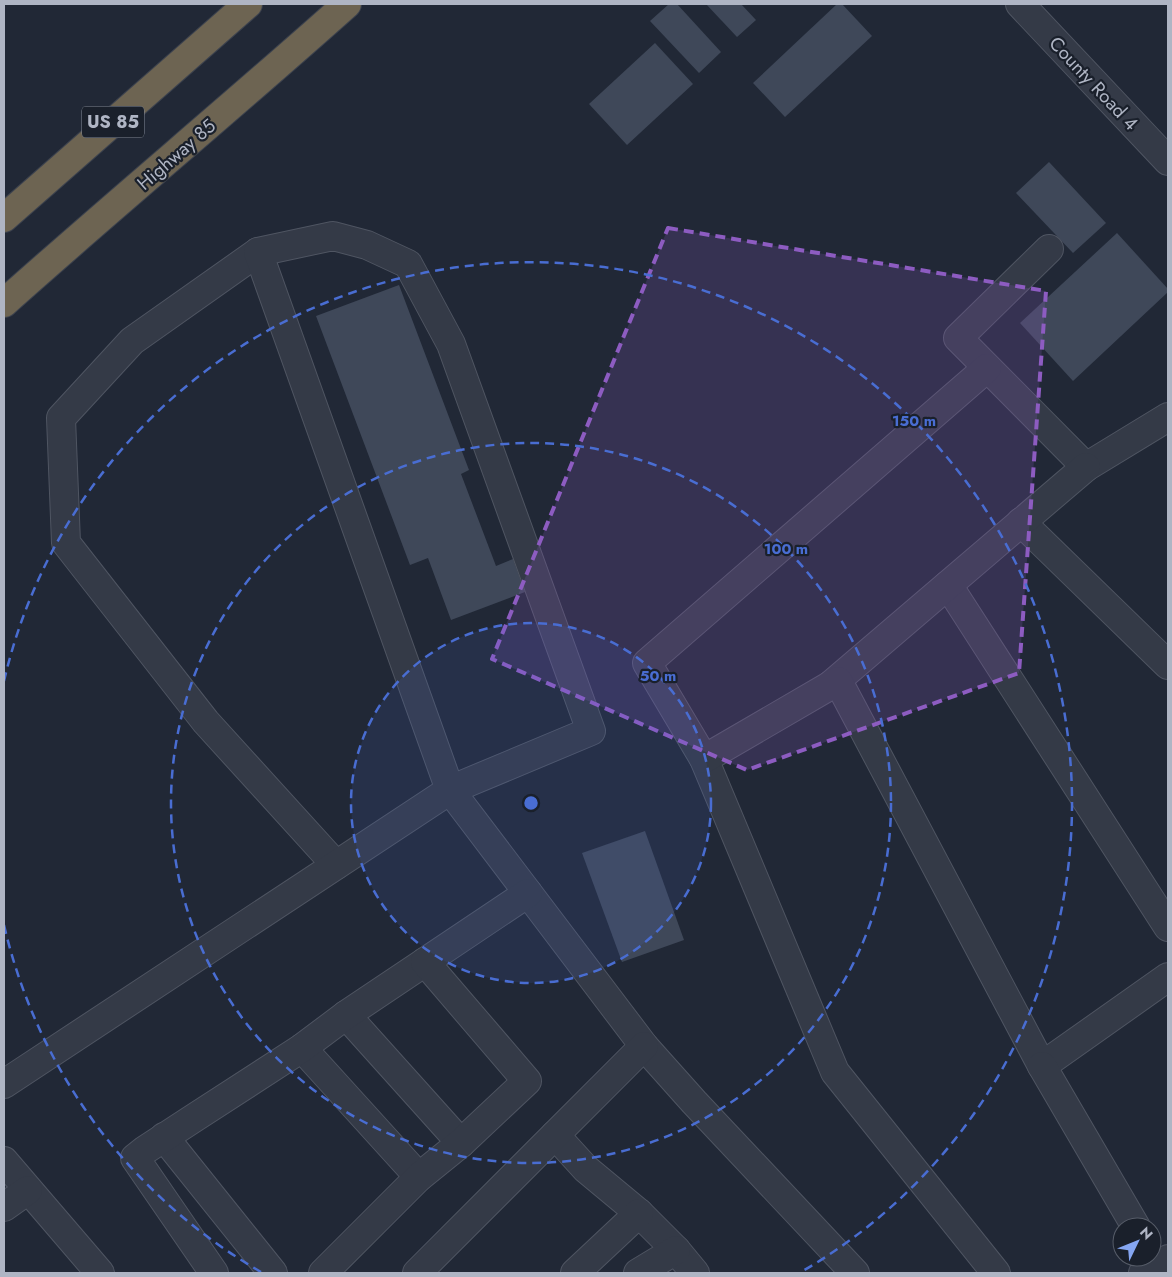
<svg xmlns="http://www.w3.org/2000/svg" width="1172" height="1277" font-family="Jost,sans-serif">
	<style>
		.building { fill: #3f4859 }
		.lines { fill: none; stroke-linecap: round; stroke-linejoin: round }
		.minor-casing { stroke: #4f5562; stroke-width: 30 }
		.highway-casing { stroke: #3c424e; stroke-width: 30 }
		.minor { stroke: #343a47; stroke-width: 28 }
		.highway { stroke: #6d6452; stroke-width: 28 }
		.marked { fill: #8d5cc1; fill-opacity: 0.2; stroke: #8d5cc1; stroke-width: 4; stroke-dasharray: 10 6; stroke-linejoin: round }
		.ring { fill: none; stroke: #496dd2; stroke-width: 2.5; stroke-dasharray: 9 6 }
		.labels { text-anchor: middle; stroke-width: 4.5; stroke-linejoin: round; paint-order: stroke }
		.shield { fill: #1a202b; stroke: #828896; stroke-width: 1 }
		.shield-label { font-size: 18px; font-weight: bold; fill: #afb5c4 }
		.street-label { font-size: 19px; fill: #afb5c4; stroke: #1a202b }
		.centre { fill: #496dd2; stroke: #1a202b; stroke-width: 2.5 }
		.ring-label { font-size: 15px; text-anchor: middle; font-weight: bold; fill: #496dd2; stroke: #1a202b; stroke-width: 4.5; stroke-linejoin: round; paint-order: stroke }
	</style>
	<rect width="100%" height="100%" fill="#212836"/>
	<!-- building -->
	<g class="building">
		<polygon points="669,4 677,4 721,52 699,73 650,21"/>
		<polygon points="706,4 741,4 756,20 737,37"/>
		<polygon points="837,4 842,4 872,36 785,117 753,83"/>
		<polygon points="655,43 693,84 627,145 589,104"/>
		<polygon points="1049,162 1106,223 1073,253 1016,193"/>
		<polygon points="1117,233 1168,289 1168,292 1073,381 1020,323"/>
		<polygon points="399,285 469,470 461,474 496,566 513,559 525,592 451,620 428,558 410,565 316,316"/>
		<polygon points="645,831 684,940 622,962 582,853"/>
	</g>
	<g class="lines">
		<!-- minor casing -->
		<g class="minor-casing">
			<g id="minor">
				<polyline points="1020,4 1168,161"/>
				<polyline points="1049,249 958,338 1086,467 1168,417"/>
				<polyline points="258,252 132,341 61,418 66,543 206,722 336,865"/>
				<polyline points="987,368 647,663 704,759 835,1072 996,1273"/>
				<polyline points="1021,522 1168,665"/>
				<polyline points="948,585 1168,927"/>
				<polyline points="831,685 1086,467"/>
				<polyline points="704,759 838,681 1042,1066 1168,977"/>
				<polyline points="346,1015 461,1143"/>
				<polyline points="302,1048 419,1177"/>
				<polyline points="1042,1066 1136,1227"/>
				<polyline points="4,1084 450,790 591,731 451,344 408,264 367,245 333,236 258,252 450,790 644,1046 694,1102 855,1273"/>
				<polyline points="555,1135 586,1169 639,1213 676,1250 695,1273"/>
				<polyline points="164,1137 273,1273"/>
				<polyline points="4,1161 100,1273"/>
				<polyline points="4,1207 28,1190"/>
				<polyline points="214,1273 135,1158 145,1150 194,1118 302,1048 346,1015 528,893"/>
				<polyline points="323,1273 419,1177 461,1143 527,1081 425,962"/>
				<polyline points="417,1273 644,1046"/>
				<polyline points="575,1273 639,1213"/>
				<polyline points="638,1273 676,1250"/>
				<polyline points="1143,1273 1168,1259"/>
			</g>
		</g>
		<!-- highway casing -->
		<g class="highway-casing">
			<g id="highway">
				<polyline points="4,218 248,4"/>
				<path d="M4,303C117,202 234,105 347,4"/>
			</g>
		</g>
		<!-- minor -->
		<use href="#minor" class="minor"/>
		<!-- highway -->
		<use href="#highway" class="highway"/>
	</g>
	<!-- marked area -->
	<path class="marked" d="M668,228L1046,291L1019,673L747,770L492,659Z"/>
	<!-- distance rings -->
	<circle cx="531" cy="803" r="180" fill="#496dd2" fill-opacity=".12"/>
	<g class="ring">
		<circle cx="531" cy="803" r="180"/>
		<circle cx="531" cy="803" r="360"/>
		<path d="M261 1272A541 541 0 0 1 4 925M4 681A541 541 0 1 1 801 1272"/>
	</g>
	<g class="labels">
		<!-- shield labels -->
		<rect class="shield" x="82" y="106.5" width="62" height="31" rx="4"/>
		<g class="shield-label">
			<text x="113" y="128">US 85</text>
		</g>
		<!-- street labels -->
		<g class="street-label">
			<text transform="translate(1094 83) rotate(47)" y="7">County Road 4</text>
			<text transform="translate(176 154) rotate(-41)" y="7">Highway 85</text>
		</g>
	</g>
	<circle cx="531" cy="803" r="8" class="centre"/>
	<g class="ring-label">
		<text x="914" y="426">150 m</text>
		<text x="786" y="554">100 m</text>
		<text x="658" y="681">50 m</text>
	</g>
	<!-- border -->
	<rect width="1172" height="1277" fill="none" stroke="#afb5c4" stroke-width="10"/>
	<!-- north arrow -->
	<g transform="translate(1137 1242) rotate(47)"><circle r="24" fill="#1a202b" stroke="#565c68"/>
	<path d="M0-4L9 19L0 12L-9 19Z" fill="#85a6f2"/>
	<text y="-8" font-size="14" font-weight="bold" text-anchor="middle" fill="#afb5c4">N</text>
	</g>
</svg>
